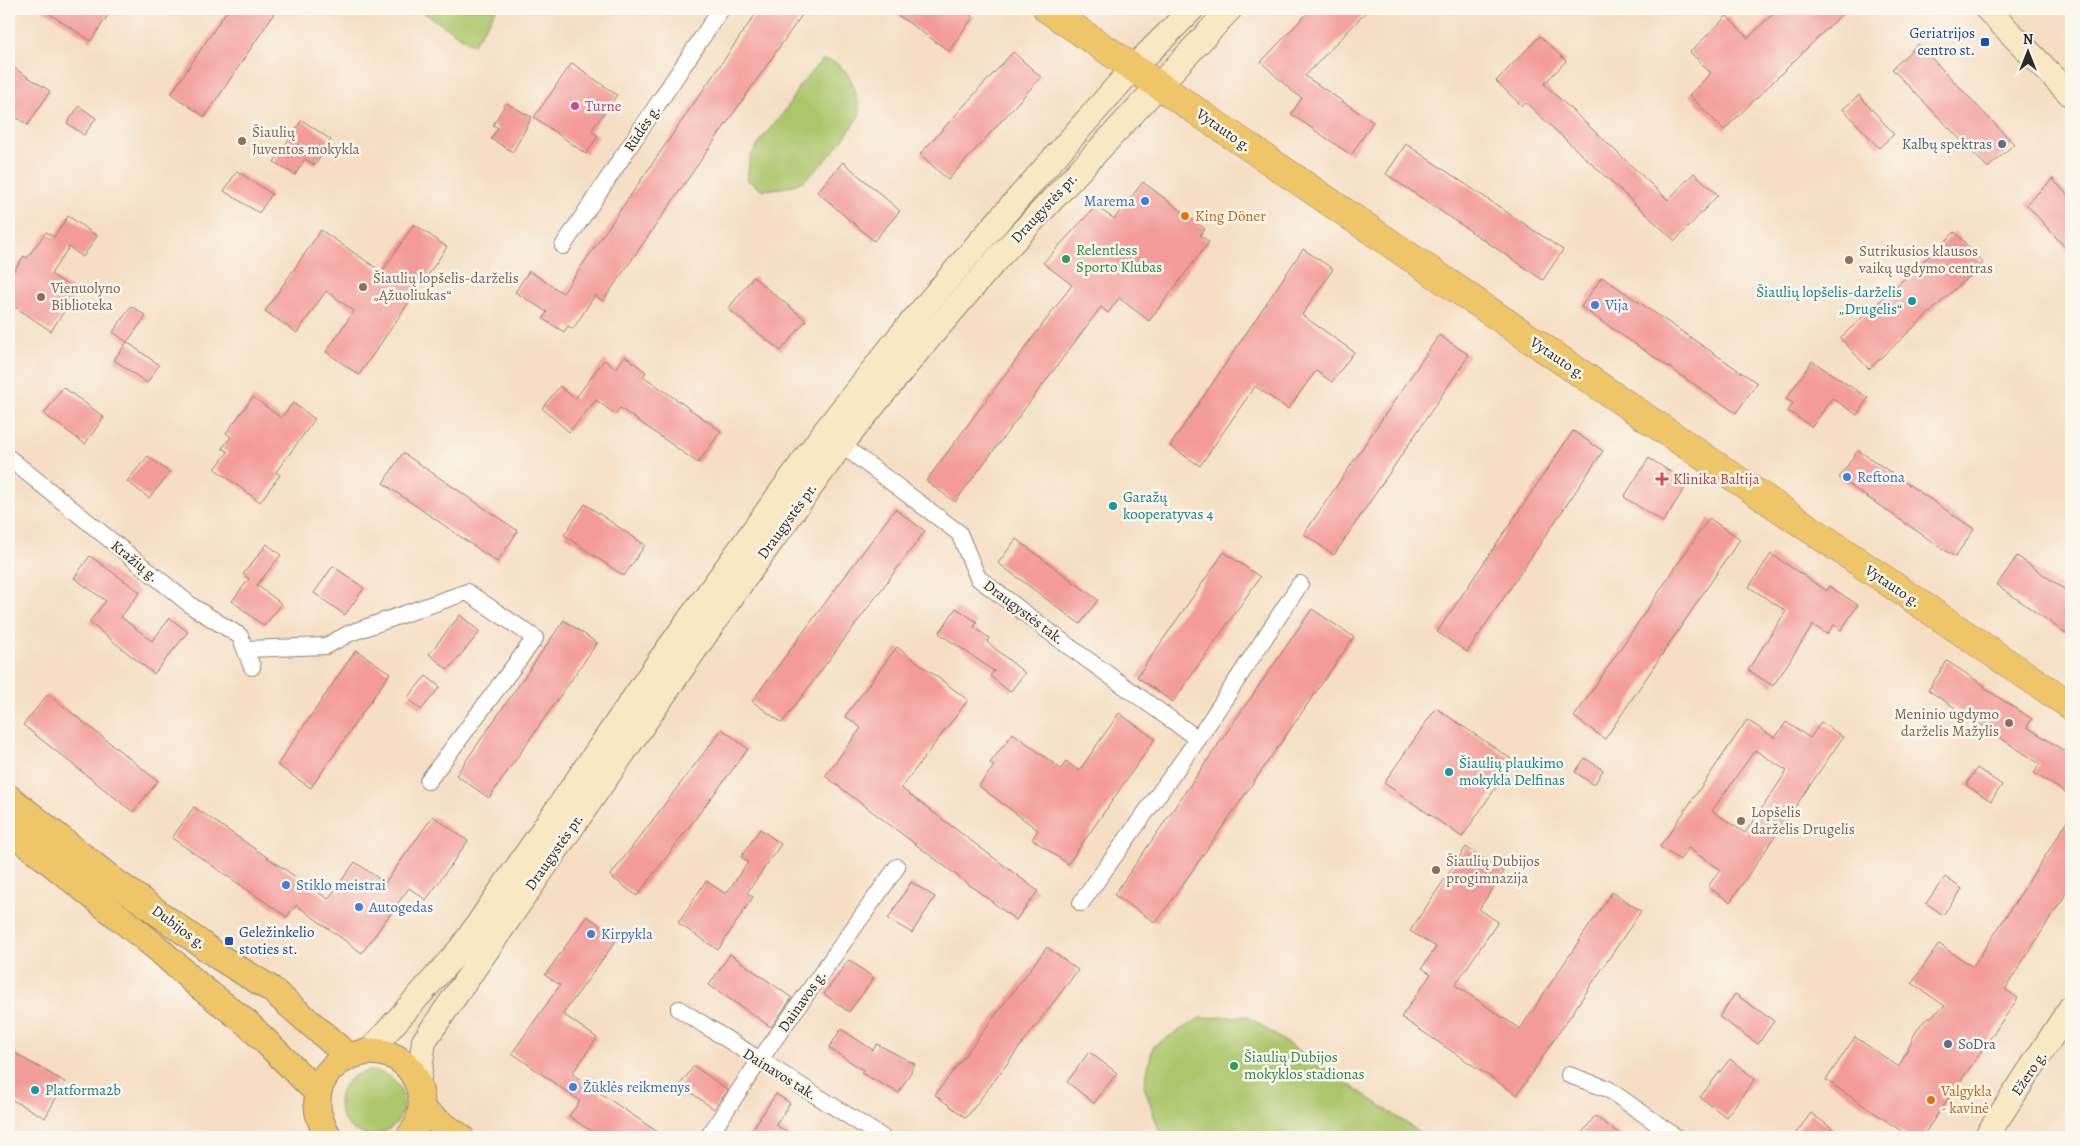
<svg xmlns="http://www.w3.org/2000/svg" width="2080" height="1146" font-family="Alegreya,serif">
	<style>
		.green { fill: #acc66c; stroke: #6c784c }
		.building { fill: #f39b9a; fill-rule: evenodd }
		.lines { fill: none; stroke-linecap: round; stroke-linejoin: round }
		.street-casing { stroke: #908477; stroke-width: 18 }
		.secondary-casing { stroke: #908477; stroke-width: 26 }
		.primary-casing { stroke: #908477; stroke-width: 28 }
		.highway-casing { stroke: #908477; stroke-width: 29 }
		.street { stroke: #fff; stroke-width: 16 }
		.secondary { stroke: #f8e8c3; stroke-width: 24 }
		.primary { stroke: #eec569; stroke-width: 26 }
		.highway { stroke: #eec569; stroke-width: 28 }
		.transit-dot { fill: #1a4fb4; stroke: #fbf7ec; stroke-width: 2 }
		.hotel-dot { fill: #d1479c; stroke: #fbf7ec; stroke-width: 2 }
		.education-dot { fill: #8d6e63; stroke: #fbf7ec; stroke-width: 2 }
		.service-dot { fill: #5c6f8a; stroke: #fbf7ec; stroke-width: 2 }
		.shop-dot { fill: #3f7fe0; stroke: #fbf7ec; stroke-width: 2 }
		.food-dot { fill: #e8710a; stroke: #fbf7ec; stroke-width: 2 }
		.leisure-dot { fill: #2e9e5b; stroke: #fbf7ec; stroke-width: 2 }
		.culture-dot { fill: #0f9aa8; stroke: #fbf7ec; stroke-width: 2 }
		.health-dot { fill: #e0444e; stroke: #fbf7ec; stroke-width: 2 }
		.labels { text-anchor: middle; stroke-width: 5; stroke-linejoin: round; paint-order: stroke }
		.transit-label { font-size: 15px; fill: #164399; stroke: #fbf7ec; text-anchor: end }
		.hotel-label { font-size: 15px; fill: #b23c85; stroke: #fbf7ec; text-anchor: start }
		.street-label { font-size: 15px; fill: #2b2b2b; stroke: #fbf7ec }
		.education-label { font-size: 15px; fill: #785e54; stroke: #fbf7ec; text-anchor: start }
		.service-label { font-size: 15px; fill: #4e5e75; stroke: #fbf7ec; text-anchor: end }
		.shop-label { font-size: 15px; fill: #366cbe; stroke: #fbf7ec; text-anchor: start }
		.food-label { font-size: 15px; fill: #c56008; stroke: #fbf7ec; text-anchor: start }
		.leisure-label { font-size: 15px; fill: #27864d; stroke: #fbf7ec; text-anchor: start }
		.culture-label { font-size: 15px; fill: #0d838f; stroke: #fbf7ec; text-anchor: start }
		.health-label { font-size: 15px; fill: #be3a42; stroke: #fbf7ec; text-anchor: start }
	</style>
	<rect width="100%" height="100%" fill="#fbf7ec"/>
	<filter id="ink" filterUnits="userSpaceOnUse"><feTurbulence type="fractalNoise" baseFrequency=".02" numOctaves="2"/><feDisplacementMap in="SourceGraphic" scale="10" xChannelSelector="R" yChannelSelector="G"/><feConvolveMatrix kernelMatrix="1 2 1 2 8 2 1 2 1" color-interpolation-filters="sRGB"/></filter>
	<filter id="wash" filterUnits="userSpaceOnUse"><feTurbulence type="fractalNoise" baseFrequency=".0096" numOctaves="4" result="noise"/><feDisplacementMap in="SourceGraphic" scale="20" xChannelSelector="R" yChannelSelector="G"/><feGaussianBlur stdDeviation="1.12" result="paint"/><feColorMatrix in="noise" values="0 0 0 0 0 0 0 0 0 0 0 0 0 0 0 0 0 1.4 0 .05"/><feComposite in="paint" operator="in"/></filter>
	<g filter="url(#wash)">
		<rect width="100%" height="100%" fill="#f5dec3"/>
		<!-- green -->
		<g class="green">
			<polygon points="418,9 497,9 473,45"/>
			<path d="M822,60C827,61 833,61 837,64C853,74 857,97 860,114C848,134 824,166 804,180C794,187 775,189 762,190L747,180L750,157L764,136L787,108L799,86Z"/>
			<polygon points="1247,1016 1427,1137 1161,1136 1144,1086 1153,1046 1200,1018"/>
			<circle cx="371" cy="1103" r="32"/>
		</g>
		<g id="blocks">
			<!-- building -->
			<g class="building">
				<polygon points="42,9 112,9 91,41"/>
				<polygon points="228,9 277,9 205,117 171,94"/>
				<polygon points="759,9 806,9 603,301 595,295 573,329 568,326 564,332 543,319 547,312 515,292 529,271 563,293"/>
				<polygon points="889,9 961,9 973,17 949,51"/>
				<polygon points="1311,9 1369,9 1305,76 1373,122 1351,155 1291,114 1302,98 1292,91 1261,62"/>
				<polygon points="1778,9 1847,9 1724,130 1689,95 1711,73 1690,52 1727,16 1748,38"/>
				<polygon points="1540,36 1566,61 1544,84 1668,200 1694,173 1718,195 1675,241 1526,103 1522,106 1496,81"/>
				<polygon points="1918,44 2014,144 1988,168 1892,69"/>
				<polygon points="1013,52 1041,77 948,180 920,154"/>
				<polygon points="572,63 617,95 591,131 598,136 586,154 534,117"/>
				<polygon points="9,65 50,91 28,125 9,113"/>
				<polygon points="1859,95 1894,134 1879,148 1843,109"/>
				<polygon points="506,103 532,117 513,152 491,139 498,128 493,125"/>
				<polygon points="79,106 96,118 84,135 67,123"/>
				<polygon points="302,120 331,140 315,165 305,159 295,175 274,162"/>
				<polygon points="1406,144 1563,250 1543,280 1386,174"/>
				<polygon points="843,162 900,211 874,241 817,192"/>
				<polygon points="237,171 272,194 259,213 224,191"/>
				<polygon points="2053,179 2071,199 2071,254 2026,204"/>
				<polygon points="1143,182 1205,229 1200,235 1209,242 1149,321 1119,298 1108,313 1101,307 955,502 926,481 1072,285 1043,263 1096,206 1114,219"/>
				<polygon points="68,216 97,236 83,257 69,247 51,274 77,292 51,331 9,303 9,278 24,256 27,258 46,232 54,237"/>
				<polygon points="414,224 447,247 359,375 326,352 354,311 326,291 297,333 265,311 321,230 382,272"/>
				<polygon points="1955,232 1983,263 1869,369 1840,338"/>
				<polygon points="1303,249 1333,269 1302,315 1354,352 1332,382 1316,371 1288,409 1255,386 1200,466 1170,446"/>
				<polygon points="753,277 806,320 781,351 728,309"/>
				<polygon points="1602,277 1757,383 1736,413 1581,307"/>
				<polygon points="131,306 146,316 127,342 113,332"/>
				<polygon points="1439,335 1469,355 1334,555 1304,534"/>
				<polygon points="127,342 159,365 147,383 114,360"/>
				<polygon points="625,356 646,372 643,376 721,431 698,463 620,408 615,414 596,400 569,432 542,408 560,386 575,399 604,360 616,369"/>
				<polygon points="1812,361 1868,398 1857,415 1832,398 1812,427 1788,411 1793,403 1786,399"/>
				<polygon points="63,387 104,417 85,444 44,414"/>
				<polygon points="253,397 281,418 293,403 315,419 276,472 280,475 260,502 215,469 228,452 222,448 231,437 226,433"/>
				<polygon points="1573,431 1603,451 1467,652 1437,632"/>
				<polygon points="1858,450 1974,529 1955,557 1839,478"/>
				<polygon points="403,453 518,531 497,562 383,483"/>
				<polygon points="148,456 170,473 149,498 127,481"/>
				<polygon points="1649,458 1688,483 1663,522 1624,497"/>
				<polygon points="585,504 645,545 624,576 564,535"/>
				<polygon points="895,509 925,531 782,723 752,701"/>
				<polygon points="1709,518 1740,539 1605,739 1574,717"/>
				<polygon points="1016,539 1098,600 1080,624 998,563"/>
				<polygon points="267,544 281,555 257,585 282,604 264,626 232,601 249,579 243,574"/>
				<polygon points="1224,552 1260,577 1173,702 1137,677"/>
				<polygon points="1771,554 1827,591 1829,586 1858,605 1841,630 1834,625 1827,634 1813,625 1773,686 1748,670 1786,611 1749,587"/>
				<polygon points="90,556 140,592 121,617 152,641 170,618 188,632 154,674 89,622 106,601 74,578"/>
				<polygon points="2017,556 2071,594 2071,637 1997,585"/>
				<polygon points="333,566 364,588 345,615 314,593"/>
				<polygon points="956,608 977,622 974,627 989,638 987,642 1025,673 1010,692 990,676 994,671 939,633"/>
				<polygon points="1312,609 1354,637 1156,923 1114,895"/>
				<polygon points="460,615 480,632 448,670 429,654"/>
				<polygon points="564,620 597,643 489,798 456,775"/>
				<polygon points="897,647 968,700 901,788 1038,891 1016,920 825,776 861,728 845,716"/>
				<polygon points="356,650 390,673 311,788 277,765"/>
				<polygon points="1947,661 1985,686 1984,688 2032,719 2027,727 2071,755 2071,796 2034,773 2040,764 1928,690"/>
				<polygon points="426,676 440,687 421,710 407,698"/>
				<polygon points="48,694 158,781 133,812 23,725"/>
				<polygon points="1436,708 1514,761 1462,837 1384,783"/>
				<polygon points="1119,713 1155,739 1068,864 1032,839 1038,830 979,786 994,766 990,763 1013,733 1061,769 1066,761 1079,771"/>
				<path d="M1747,720L1775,738L1786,722L1810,738L1821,722L1843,737L1730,902L1708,887L1720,869L1688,848L1680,860L1660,847ZM1755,750L1787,771L1745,833L1712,811Z"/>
				<polygon points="722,729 748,749 637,896 610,876"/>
				<polygon points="1585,758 1603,770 1594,785 1575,772"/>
				<polygon points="1977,768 2002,785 1991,801 1966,785"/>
				<polygon points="194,807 328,899 355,862 385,883 433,816 468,841 426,900 409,888 362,953 296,905 287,917 172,838"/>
				<polygon points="2071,816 2071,886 2005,989 2018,998 1922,1137 1910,1137 1826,1080 1855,1037 1899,1067 1914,1035 1921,1024 1945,1006 1912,983 1939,944 1973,967"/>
				<polygon points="760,829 781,844 747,893 753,897 718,950 678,923 706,881 726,894 748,862 741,857"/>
				<polygon points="1466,847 1504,872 1479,909 1498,922 1455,985 1520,1029 1612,892 1641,911 1517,1095 1401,1017 1431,974 1422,968 1436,947 1410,931"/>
				<polygon points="1945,877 1962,889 1943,915 1926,903"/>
				<polygon points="911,882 935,897 912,933 888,919"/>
				<polygon points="587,916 618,938 563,1014 597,1038 572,1074 665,1137 600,1137 569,1116 580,1101 512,1053 560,985 545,975"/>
				<polygon points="1047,947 1078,970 966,1118 935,1095"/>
				<polygon points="730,954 792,998 771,1027 709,985"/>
				<polygon points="849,960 874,978 849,1012 824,994"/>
				<polygon points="1735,994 1774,1021 1758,1044 1719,1017"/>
				<polygon points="841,1029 873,1050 877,1044 915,1064 899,1093 861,1073 863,1070 829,1048"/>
				<polygon points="9,1050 65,1082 45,1118 9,1098"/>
				<polygon points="1089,1052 1117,1073 1094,1103 1067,1082"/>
				<polygon points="1730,1059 1755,1079 1726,1117 1700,1097"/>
				<polygon points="694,1066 728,1090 714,1109 680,1085"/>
				<polygon points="776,1094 790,1103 776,1125 794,1137 747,1137"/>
				<polygon points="1811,1113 1844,1137 1793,1137"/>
				<polygon points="1595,1116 1624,1137 1579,1137"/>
			</g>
		</g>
	</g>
	<g filter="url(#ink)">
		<use href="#blocks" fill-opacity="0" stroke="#908477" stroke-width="1"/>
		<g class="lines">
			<!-- street casing -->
			<g class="street-casing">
				<g id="street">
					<polyline points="563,246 721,9"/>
					<polyline points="834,439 959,533 978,578 1067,645 1198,739"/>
					<polyline points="9,458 193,607 240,636 252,667"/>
					<polyline points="246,649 326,646 350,633 467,592 535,638 428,781"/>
					<polyline points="1081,903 1198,739 1300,584"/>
					<polyline points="679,1009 882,1137"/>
					<polyline points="1569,1075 1608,1089 1676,1137"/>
					<polyline points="708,1137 759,1061 897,867"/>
				</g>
			</g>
			<!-- secondary casing -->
			<g class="secondary-casing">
				<g id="secondary">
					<polyline points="1987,9 2071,95"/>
					<polyline points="369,1052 462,947 660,660 825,431 899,337 977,245 1134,67 1192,9"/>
					<polyline points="418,1084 424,1041 737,589 842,444 918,351 996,260 1230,9"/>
					<polyline points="1986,1137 2071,1007"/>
				</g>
			</g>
			<!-- primary casing -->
			<g class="primary-casing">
				<g id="primary">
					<polyline points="9,798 110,878 219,957 271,989 348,1056"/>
					<polyline points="9,829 156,947 198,985 247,1023 318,1093"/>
					<polyline points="421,1110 461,1137"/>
					<path d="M329,1137C280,1062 400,1014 420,1091C424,1107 420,1124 409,1137"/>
				</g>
			</g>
			<!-- highway casing -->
			<g class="highway-casing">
				<polyline id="highway" points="1047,9 1583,375 2071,706"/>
			</g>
			<!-- street -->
			<use href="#street" class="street"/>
			<!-- secondary -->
			<use href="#secondary" class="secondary"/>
			<!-- primary -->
			<use href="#primary" class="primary"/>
			<!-- highway -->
			<use href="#highway" class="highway"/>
		</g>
	</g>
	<!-- markers -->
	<g class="transit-dot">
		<rect x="1980" y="37" width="10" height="10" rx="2.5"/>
		<rect x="224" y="936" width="10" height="10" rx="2.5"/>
	</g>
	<circle class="hotel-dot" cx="575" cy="106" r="5"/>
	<g class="education-dot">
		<circle cx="242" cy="141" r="5"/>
		<circle cx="1849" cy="260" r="5"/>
		<circle cx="363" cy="287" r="5"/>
		<circle cx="41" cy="297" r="5"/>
		<circle cx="2009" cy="723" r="5"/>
		<circle cx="1741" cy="821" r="5"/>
		<circle cx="1436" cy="870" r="5"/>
	</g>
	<g class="service-dot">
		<circle cx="2002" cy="144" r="5"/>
		<circle cx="1948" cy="1044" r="5"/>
	</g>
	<g class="shop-dot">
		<circle cx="1145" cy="201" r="5"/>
		<circle cx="1595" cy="305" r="5"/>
		<circle cx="1847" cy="477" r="5"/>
		<circle cx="286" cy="885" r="5"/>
		<circle cx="359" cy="907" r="5"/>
		<circle cx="591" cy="934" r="5"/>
		<circle cx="573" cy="1087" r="5"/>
	</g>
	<g class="food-dot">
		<circle cx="1185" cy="216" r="5"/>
		<circle cx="1931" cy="1100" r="5"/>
	</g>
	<g class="leisure-dot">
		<circle cx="1066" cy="259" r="5"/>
		<circle cx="1234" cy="1066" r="5"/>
	</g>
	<g class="culture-dot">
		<circle cx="1912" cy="301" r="5"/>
		<circle cx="1113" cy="506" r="5"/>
		<circle cx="1449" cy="772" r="5"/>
		<circle cx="35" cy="1090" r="5"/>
	</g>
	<path class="health-dot" d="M1659.5 471.5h5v5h5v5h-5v5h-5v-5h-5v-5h5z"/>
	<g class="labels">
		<!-- transit labels -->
		<g class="transit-label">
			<text x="1975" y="38">Geriatrijos<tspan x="1975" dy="17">centro st.</tspan></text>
			<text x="239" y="937" text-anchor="start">Geležinkelio<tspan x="239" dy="17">stoties st.</tspan></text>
		</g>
		<!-- hotel labels -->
		<g class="hotel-label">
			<text x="585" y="111">Turne</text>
		</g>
		<!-- street labels -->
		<g class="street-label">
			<text transform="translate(642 128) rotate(-56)" y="5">Rūdės g.</text>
			<text transform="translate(1224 130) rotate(35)" y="5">Vytauto g.</text>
			<text transform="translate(1044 208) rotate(-47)" y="5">Draugystės pr.</text>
			<text transform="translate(1558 358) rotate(34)" y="5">Vytauto g.</text>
			<text transform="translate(787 521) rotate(-54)" y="5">Draugystės pr.</text>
			<text transform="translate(135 561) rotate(39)" y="5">Kražių g.</text>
			<text transform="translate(1893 586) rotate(34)" y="5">Vytauto g.</text>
			<text transform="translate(1024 612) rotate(37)" y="5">Draugystės tak.</text>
			<text transform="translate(554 852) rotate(-55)" y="5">Draugystės pr.</text>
			<text transform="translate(179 927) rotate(36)" y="5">Dubijos g.</text>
			<text transform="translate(802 1001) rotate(-55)" y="5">Dainavos g.</text>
			<text transform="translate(2029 1073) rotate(-56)" y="5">Ežero g.</text>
			<text transform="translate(780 1074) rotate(32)" y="5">Dainavos tak.</text>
		</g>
		<!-- education labels -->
		<g class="education-label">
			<text x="252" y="137">Šiaulių<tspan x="252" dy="17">Juventos mokykla</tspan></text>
			<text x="1859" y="256">Sutrikusios klausos<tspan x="1859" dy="17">vaikų ugdymo centras</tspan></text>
			<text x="373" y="283">Šiaulių lopšelis-darželis<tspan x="373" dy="17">„Ąžuoliukas“</tspan></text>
			<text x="51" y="293">Vienuolyno<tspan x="51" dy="17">Biblioteka</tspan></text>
			<text x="1999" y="719" text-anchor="end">Meninio ugdymo<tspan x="1999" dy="17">darželis Mažylis</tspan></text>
			<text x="1751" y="817">Lopšelis<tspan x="1751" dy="17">darželis Drugelis</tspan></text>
			<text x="1446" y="866">Šiaulių Dubijos<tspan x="1446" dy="17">progimnazija</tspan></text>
		</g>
		<!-- service labels -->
		<g class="service-label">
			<text x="1992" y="149">Kalbų spektras</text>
			<text x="1958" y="1049" text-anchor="start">SoDra</text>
		</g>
		<!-- shop labels -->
		<g class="shop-label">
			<text x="1135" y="206" text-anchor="end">Marema</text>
			<text x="1605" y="310">Vija</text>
			<text x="1857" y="482">Reftona</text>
			<text x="296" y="890">Stiklo meistrai</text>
			<text x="369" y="912">Autogedas</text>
			<text x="601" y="939">Kirpykla</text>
			<text x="583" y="1092">Žūklės reikmenys</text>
		</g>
		<!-- food labels -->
		<g class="food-label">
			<text x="1195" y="221">King Döner</text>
			<text x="1941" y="1096">Valgykla<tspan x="1941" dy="17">- kavinė</tspan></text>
		</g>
		<!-- leisure labels -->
		<g class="leisure-label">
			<text x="1076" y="255">Relentless<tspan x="1076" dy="17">Sporto Klubas</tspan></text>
			<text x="1244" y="1062">Šiaulių Dubijos<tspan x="1244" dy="17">mokyklos stadionas</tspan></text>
		</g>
		<!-- culture labels -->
		<g class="culture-label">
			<text x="1902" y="297" text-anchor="end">Šiaulių lopšelis-darželis<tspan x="1902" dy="17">„Drugelis“</tspan></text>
			<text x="1123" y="502">Garažų<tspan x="1123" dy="17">kooperatyvas 4</tspan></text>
			<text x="1459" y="768">Šiaulių plaukimo<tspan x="1459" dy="17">mokykla Delfinas</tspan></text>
			<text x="45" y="1095">Platforma2b</text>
		</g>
		<!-- health labels -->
		<g class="health-label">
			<text x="1673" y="484">Klinika Baltija</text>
		</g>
	</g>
	<!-- margin -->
	<rect width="2080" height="1146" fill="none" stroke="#fbf7ec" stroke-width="30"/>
	<!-- north arrow -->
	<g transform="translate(2028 52)" stroke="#fbf7ec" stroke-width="4" paint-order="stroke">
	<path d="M0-4L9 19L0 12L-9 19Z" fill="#2b2b2b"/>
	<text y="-8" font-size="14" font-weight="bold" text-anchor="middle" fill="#2b2b2b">N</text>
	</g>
</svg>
